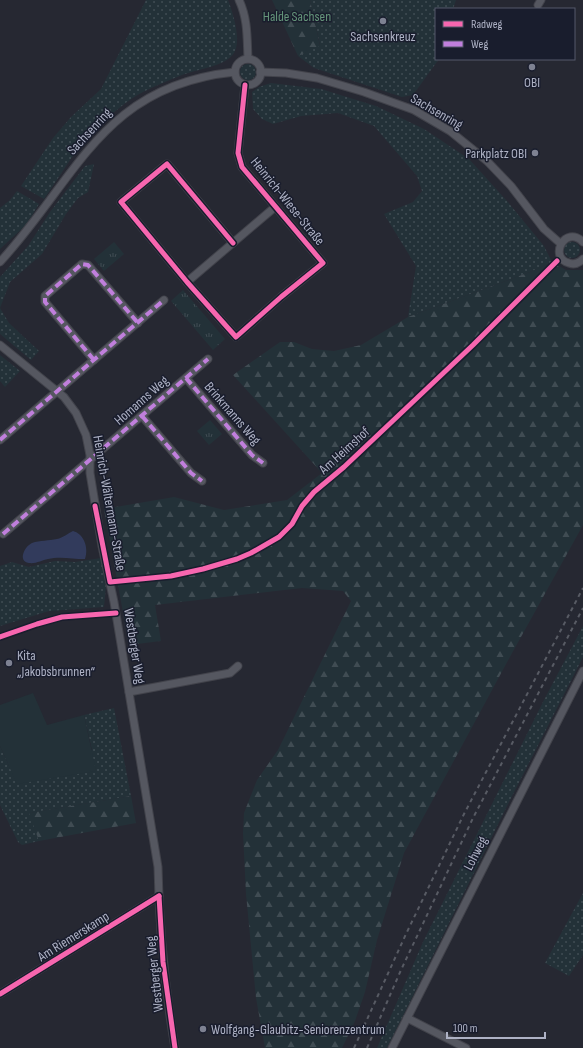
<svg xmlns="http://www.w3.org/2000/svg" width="583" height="1048" font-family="'Sofia Sans Condensed',sans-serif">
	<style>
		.grass { fill: url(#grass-dots) }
		.forest { fill: url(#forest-firs) }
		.park { fill: url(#park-tufts) }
		.garden { fill: #233138 }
		.water { fill: #323b5c }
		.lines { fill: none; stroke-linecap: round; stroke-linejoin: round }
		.minor-casing { stroke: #42434b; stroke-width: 9 }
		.minor { stroke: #555760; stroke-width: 7 }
		.rail { stroke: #585b64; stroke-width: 2; stroke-dasharray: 4 4; stroke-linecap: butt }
		.quiet { stroke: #c07fdc; stroke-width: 4; stroke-dasharray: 8 4; stroke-linecap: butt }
		.cycleway-casing { stroke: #191d2d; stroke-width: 8 }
		.cycleway { stroke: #f766af; stroke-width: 5 }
		.poi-dot { fill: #7e8292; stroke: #191d2d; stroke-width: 1.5 }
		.labels { text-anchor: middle; stroke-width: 3; stroke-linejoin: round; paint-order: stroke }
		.park-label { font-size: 14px; fill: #65957a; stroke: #191d2d }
		.poi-label { font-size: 14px; fill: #aeb2c5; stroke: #191d2d }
		.street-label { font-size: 14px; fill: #aeb2c5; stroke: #191d2d }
	</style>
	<defs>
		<pattern id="grass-dots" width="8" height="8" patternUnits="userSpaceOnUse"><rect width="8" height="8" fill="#233138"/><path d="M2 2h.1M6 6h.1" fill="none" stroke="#404c53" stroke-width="1.8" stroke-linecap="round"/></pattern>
		<pattern id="forest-firs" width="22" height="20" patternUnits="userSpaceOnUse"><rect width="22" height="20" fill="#233138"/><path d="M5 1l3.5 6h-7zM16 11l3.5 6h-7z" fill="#404c53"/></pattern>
		<pattern id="park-tufts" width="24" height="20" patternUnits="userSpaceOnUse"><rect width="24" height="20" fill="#233138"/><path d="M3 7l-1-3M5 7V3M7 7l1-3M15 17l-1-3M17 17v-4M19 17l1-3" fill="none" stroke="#404c53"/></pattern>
	</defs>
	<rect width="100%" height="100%" fill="#262832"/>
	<!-- grass -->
	<g class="grass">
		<path d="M146,0H228C233,13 242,41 234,53C225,67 197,69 182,75C169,80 155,86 143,92C126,101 113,113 99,126C95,130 89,134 86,138C71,157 58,179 44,199L21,186L53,138L71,117L101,89Z"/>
		<polygon points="310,0 456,0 453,9 436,9 436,59 439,59 413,95 402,97 314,68 298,56 320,45"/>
		<circle cx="248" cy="72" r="8"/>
		<polygon points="271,83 321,89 376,106 424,129 469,159 507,201 544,246 552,262 530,272 408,317 416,266 384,214 413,202 422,191 417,176 374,126 338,113 301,116 273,124 262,119 253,109 252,92 259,87"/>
		<polygon points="94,164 88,192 78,198 66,214 42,254 10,282 0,308 9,323 39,351 31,360 0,334 0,277 28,246 50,212 85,166"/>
		<polygon points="17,191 39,204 26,225 0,249 0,208 10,200"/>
		<circle cx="572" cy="250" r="8"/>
		<polygon points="0,355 20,371 5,387 0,381"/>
		<polygon points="101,558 106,586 104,607 49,611 0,626 0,566 12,562 29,567 55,561 75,562"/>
		<polygon points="583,626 583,657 509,802 387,1048 377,1048 423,942 544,700"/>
		<polygon points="114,708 131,796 30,813 39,841 22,845 18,842 0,805 0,746 10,768 92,750 84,715"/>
		<polygon points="583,893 583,955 569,976 545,963"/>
	</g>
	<!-- forest -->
	<g class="forest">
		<polygon points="272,0 310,0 320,46 298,56"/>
		<polygon points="552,262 566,270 583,270 583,525 511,655 404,853 377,940 365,992 355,1021 342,1048 265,1048 256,998 246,894 243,833 244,813 257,780 278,750 351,601 343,591 302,588 155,605 161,641 129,645 104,509 174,497 224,510 287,500 322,473 233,375 280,342 294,342 312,349 334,351 361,345 408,317 530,272"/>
		<polygon points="131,796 136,823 39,841 29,813"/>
	</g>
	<!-- park -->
	<g class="park">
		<polygon points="114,242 124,254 104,271 94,259"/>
		<polygon points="183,290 225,339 213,350 171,301"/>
		<polygon points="210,420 222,434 209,445 197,431"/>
	</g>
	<!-- garden -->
	<polygon class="garden" points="33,693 47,725 84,715 96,771 17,784 0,746 0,705"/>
	<!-- water -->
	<path class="water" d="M73,531C84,534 89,548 85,559C72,559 60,556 48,559C42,560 36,564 29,563C17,561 25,546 32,543C40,540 49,541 57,539C63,538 68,533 73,531Z"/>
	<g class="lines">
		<!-- minor casing -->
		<g class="minor-casing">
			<g id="minor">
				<path d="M239,0C248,19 247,38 248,59"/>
				<polyline points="538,5 541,0"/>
				<circle cx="248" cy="72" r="13"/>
				<polyline points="260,72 286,73 317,78 364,92 414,110 450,131 487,161 511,186 544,229 561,244"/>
				<path d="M583,242C565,224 548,258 569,263C574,265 579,263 583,259"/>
				<polyline points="233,243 167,164 121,202 187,282 236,337 281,297 323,263 242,167 238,153 245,85"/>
				<path d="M0,262C78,177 103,85 235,72"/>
				<polyline points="187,282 275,207"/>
				<path d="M0,345L64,397L76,413L86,435L90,455V473L102,546L114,602L158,867C159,928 165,988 175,1048"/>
				<polyline points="94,360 45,302 45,296 82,264 88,265 138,323"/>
				<polyline points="186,378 252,455 263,463"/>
				<polyline points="142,416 191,473 202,481"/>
				<polyline points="0,440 164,300"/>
				<polyline points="3,534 208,359"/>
				<polyline points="129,692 230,673 238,666"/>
				<polyline points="0,994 159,896"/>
				<polyline points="407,1018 466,1048"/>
				<polyline points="392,1048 583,671"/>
			</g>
		</g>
		<!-- minor -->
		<use href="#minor" class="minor"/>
		<!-- rail -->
		<g class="rail">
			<polyline points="354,1048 406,934 464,814 583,588"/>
			<polyline points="367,1048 401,970 473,818 583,608"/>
		</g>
		<!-- quiet -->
		<g class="quiet">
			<polyline points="94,360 45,302 45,296 82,264 88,265 138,323"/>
			<polyline points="186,378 252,455 263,463"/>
			<polyline points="142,416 191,473 202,481"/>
			<polyline points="0,440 164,300"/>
			<polyline points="3,534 208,359"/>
		</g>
		<!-- cycleway casing -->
		<g class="cycleway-casing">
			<g id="cycleway">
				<polyline points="233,243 167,164 121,202 187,282 236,337 281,297 323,263 242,167 238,153 245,85"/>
				<polyline points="95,506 110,582 171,576 203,569 237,559 251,553 279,537 292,524 302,506 314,492 344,467 473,345 557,261"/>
				<polyline points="0,637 37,624 62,617 116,613"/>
				<polyline points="159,896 163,962 175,1048"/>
				<polyline points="0,994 159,896"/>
			</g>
		</g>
		<!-- cycleway -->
		<use href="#cycleway" class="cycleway"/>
	</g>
	<!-- markers -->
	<g class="poi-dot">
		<circle cx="383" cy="21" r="4"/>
		<circle cx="532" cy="67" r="4"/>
		<circle cx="535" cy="153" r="4"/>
		<circle cx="9" cy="663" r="4"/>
		<circle cx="203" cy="1029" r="4"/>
	</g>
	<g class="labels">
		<!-- park labels -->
		<g class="park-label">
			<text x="297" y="21">Halde Sachsen</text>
		</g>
		<!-- poi labels -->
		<g class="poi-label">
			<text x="383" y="41">Sachsenkreuz</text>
			<text x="532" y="87">OBI</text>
			<text x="527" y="158" text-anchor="end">Parkplatz OBI</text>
			<text x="17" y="660" text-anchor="start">Kita<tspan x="17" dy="16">„Jakobsbrunnen“</tspan></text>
			<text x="211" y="1034" text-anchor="start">Wolfgang-Glaubitz-Seniorenzentrum</text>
		</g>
		<!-- street labels -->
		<g class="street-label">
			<text transform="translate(437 111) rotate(30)" y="5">Sachsenring</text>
			<text transform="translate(89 131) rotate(-47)" y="5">Sachsenring</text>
			<text transform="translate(288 201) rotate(51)" y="5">Heinrich-Wiese-Straße</text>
			<text transform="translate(141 400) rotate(-41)" y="5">Homanns Weg</text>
			<text transform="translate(233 413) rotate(49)" y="5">Brinkmanns Weg</text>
			<text transform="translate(344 450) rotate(-42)" y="5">Am Heimshof</text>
			<text transform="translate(110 503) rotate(80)" y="5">Heinrich-Wältermann-Straße</text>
			<text transform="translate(135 646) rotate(81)" y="5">Westberger Weg</text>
			<text transform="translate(475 853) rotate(-63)" y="5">Lohweg</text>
			<text transform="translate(73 936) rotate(-32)" y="5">Am Riemerskamp</text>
			<text transform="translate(154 974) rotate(-96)" y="5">Westberger Weg</text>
		</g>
	</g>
	<!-- legend -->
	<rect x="435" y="8" width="140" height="52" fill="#191d2d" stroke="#55596a"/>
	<rect x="443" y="21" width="20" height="6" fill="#f766af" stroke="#55596a"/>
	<text x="471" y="28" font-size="12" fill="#aeb2c5">Radweg</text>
	<rect x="443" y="41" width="20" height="6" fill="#c07fdc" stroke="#55596a"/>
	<text x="471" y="48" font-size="12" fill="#aeb2c5">Weg</text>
	<!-- scale -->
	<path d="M447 1032v6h98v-6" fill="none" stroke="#aeb2c5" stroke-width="2"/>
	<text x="453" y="1032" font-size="12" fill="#aeb2c5" stroke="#191d2d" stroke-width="3" paint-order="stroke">100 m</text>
</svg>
